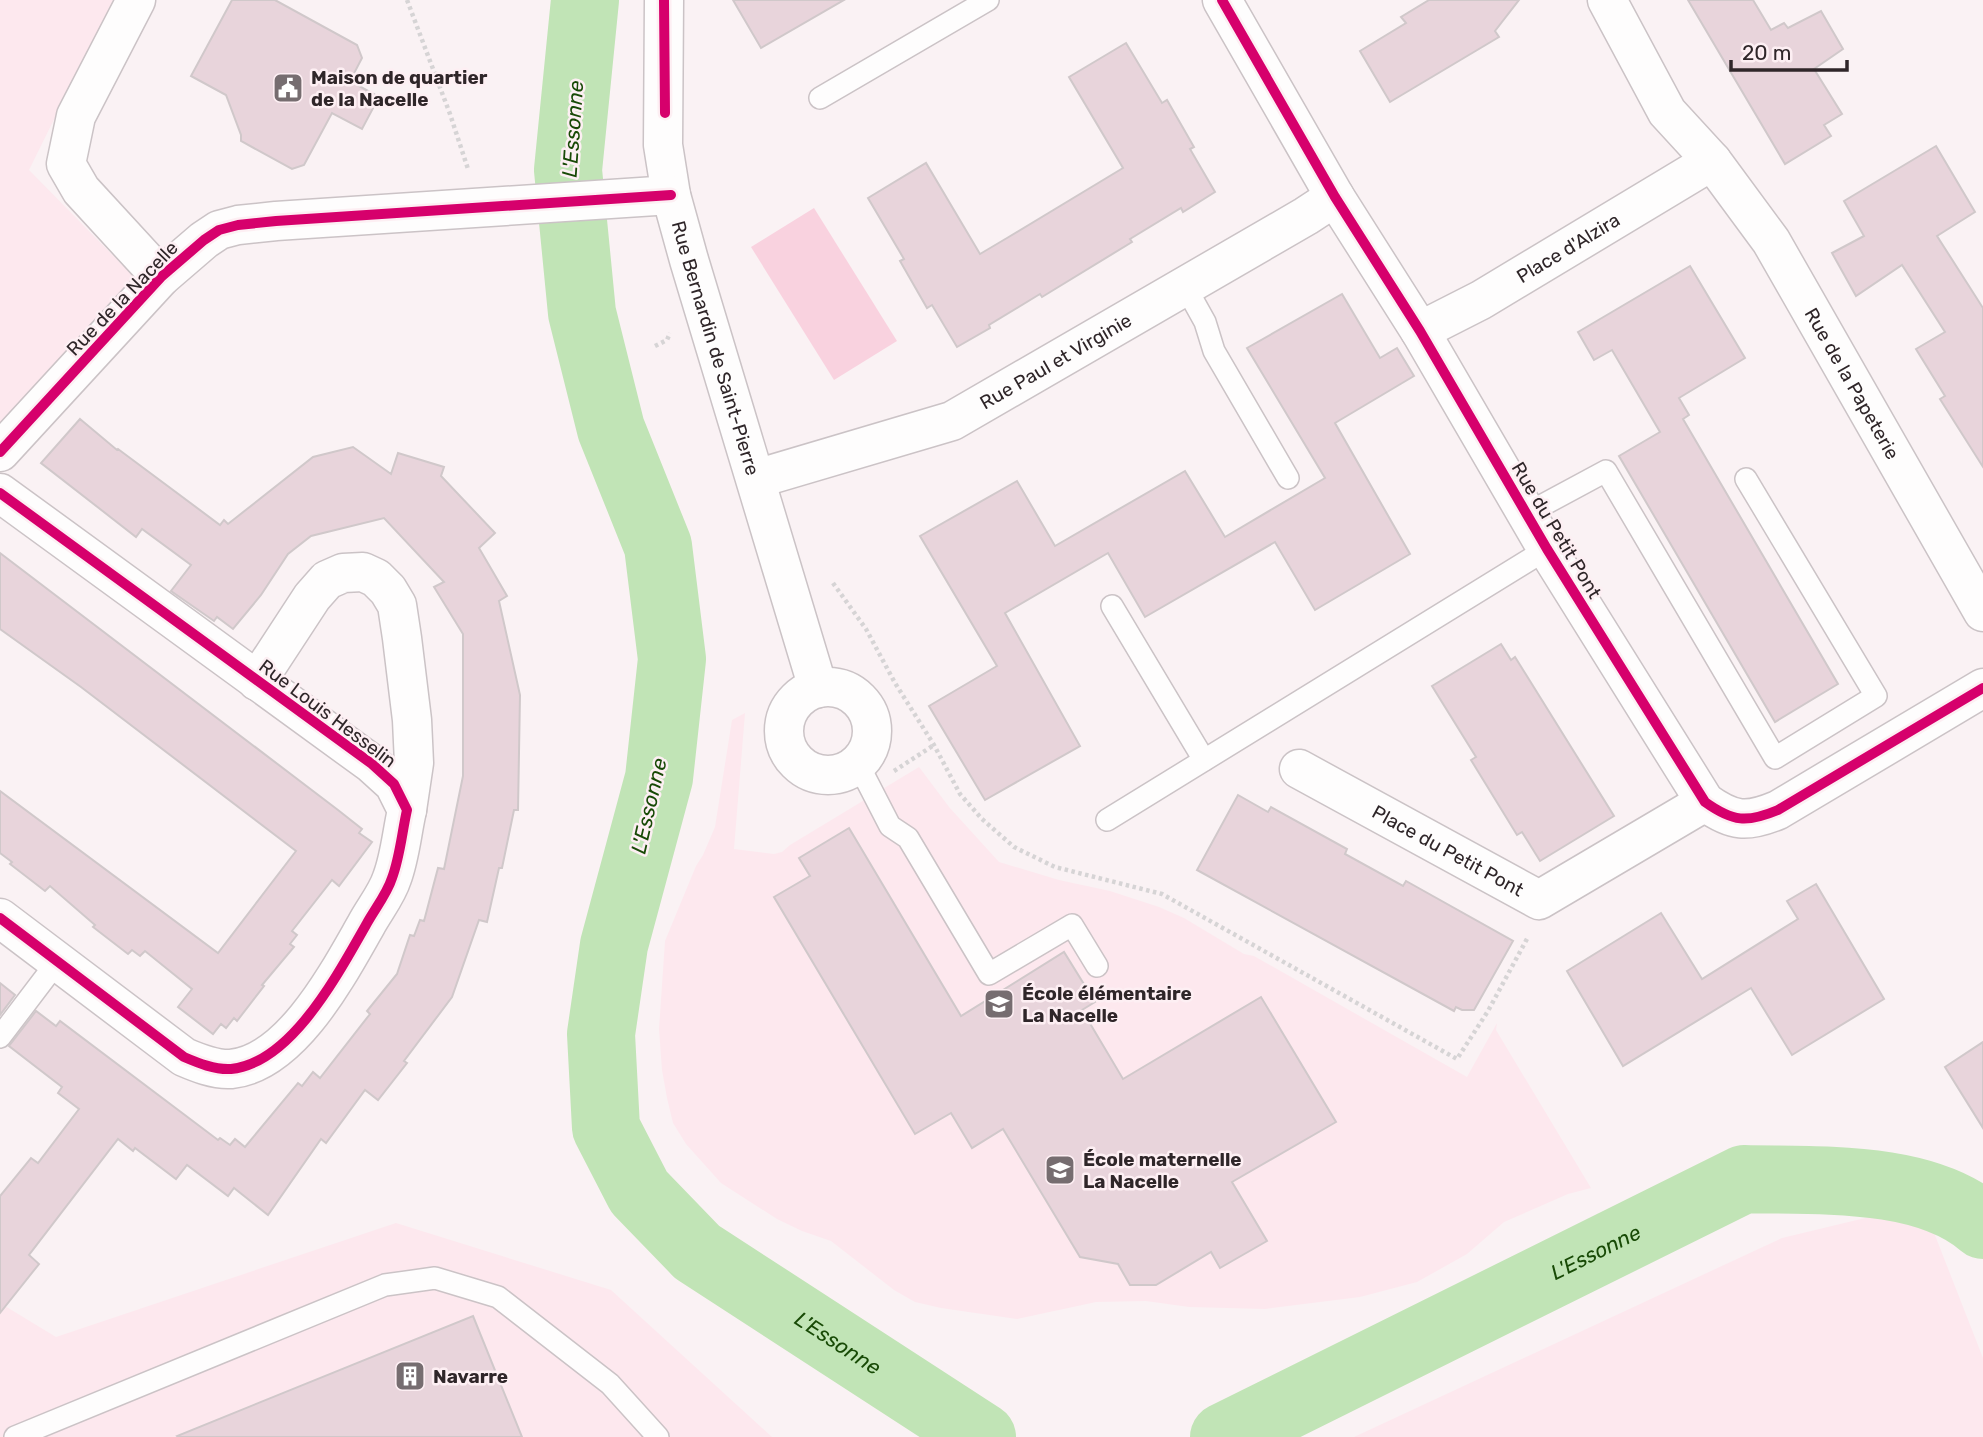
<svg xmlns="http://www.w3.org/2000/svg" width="1983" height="1437" font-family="Rubik,sans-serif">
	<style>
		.built { fill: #fde8ee }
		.green { fill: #f9d2df }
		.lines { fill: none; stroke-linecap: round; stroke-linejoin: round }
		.river { stroke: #c1e4b6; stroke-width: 68 }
		.building { fill: #e8d4db; stroke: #d0c8ca; stroke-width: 2 }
		.service-casing { stroke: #cbc3c6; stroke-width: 24 }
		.minor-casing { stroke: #cbc3c6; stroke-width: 41 }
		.tertiary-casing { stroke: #cbc3c6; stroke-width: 41 }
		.path { stroke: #d6d4d5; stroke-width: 4.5; stroke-dasharray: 3.5 3.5; stroke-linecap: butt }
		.service { stroke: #fefdfd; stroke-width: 21 }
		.minor { stroke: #fefdfd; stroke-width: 38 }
		.tertiary { stroke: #fefdfd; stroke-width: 38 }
		.cycleway-casing { stroke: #fdeff3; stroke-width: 15 }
		.cycleway { stroke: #d6006c; stroke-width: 10 }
		.labels { text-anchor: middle; stroke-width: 5; stroke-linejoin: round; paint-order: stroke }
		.poi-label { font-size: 19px; font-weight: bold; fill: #2f2629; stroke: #fdeff3; text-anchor: start }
		.street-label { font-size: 19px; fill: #2f2629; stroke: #fdeff3 }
		.water-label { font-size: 21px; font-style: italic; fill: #184a06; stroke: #fdeff3 }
	</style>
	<rect width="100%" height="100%" fill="#faf2f4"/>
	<!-- built -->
	<g class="built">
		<polygon points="0,0 113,0 29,170 136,279 0,423"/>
		<polygon points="745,713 734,849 774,854 782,852 790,845 919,767 949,807 999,862 1059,880 1110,891 1159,907 1184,918 1244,954 1254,956 1467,1077 1497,1023 1496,1030 1591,1188 1568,1194 1504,1222 1467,1254 1417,1282 1360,1297 1265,1309 1189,1307 1146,1301 1096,1302 1017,1319 941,1308 915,1302 894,1290 831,1241 802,1231 777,1219 721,1183 686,1144 673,1123 667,1098 662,1070 659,1029 665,941 696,866 703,855 715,827 732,720"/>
		<polygon points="1890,1212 1931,1225 1983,1358 1983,1437 1354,1437 1782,1238"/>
		<polygon points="396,1223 611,1290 772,1437 0,1437 0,1303 56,1337"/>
	</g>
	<!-- green -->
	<polygon class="green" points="814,208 897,341 834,380 751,247"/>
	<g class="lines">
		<!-- river -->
		<g class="river">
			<path id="s1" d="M585,0L568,170L582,313L611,429L658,546L672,659L659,778L614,945L601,1034L606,1128L639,1192L697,1252L982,1437"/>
			<path id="s2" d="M1224,1437L1744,1179C1818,1181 1924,1174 1983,1225"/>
		</g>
	</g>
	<!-- building -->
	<g class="building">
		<polygon points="232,0 275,0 357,45 362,58 350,81 379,97 362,129 332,113 304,165 292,169 241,141 241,135 226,95 191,76"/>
		<polygon points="733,0 844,0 761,48"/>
		<polygon points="1429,0 1519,0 1495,31 1499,37 1390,102 1360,51 1406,23 1401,17"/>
		<polygon points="1688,0 1753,0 1771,30 1784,23 1788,28 1821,11 1843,49 1814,69 1842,114 1824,125 1831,136 1785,164"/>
		<polygon points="1126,43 1162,103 1167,100 1194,147 1190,149 1215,192 1183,212 1181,208 1130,239 1132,242 1042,297 1040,294 989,325 990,328 957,347 932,305 927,308 900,261 904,259 868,198 926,163 980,254 1007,238 1123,168 1069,77"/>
		<polygon points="1936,146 1975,212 1937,236 1983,308 1983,467 1940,399 1945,396 1916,349 1945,332 1902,265 1856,296 1832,253 1864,236 1844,201"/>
		<polygon points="1690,266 1745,358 1679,398 1689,415 1683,419 1838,684 1775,722 1619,456 1660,432 1612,350 1594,360 1578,332"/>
		<polygon points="1342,294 1380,358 1397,348 1414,376 1335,423 1410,554 1315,610 1275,542 1145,617 1108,553 1005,613 1080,746 985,800 929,706 997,666 920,536 1017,481 1055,546 1185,471 1225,537 1325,478 1247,348"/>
		<polygon points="80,419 117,450 118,449 220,525 224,520 228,524 313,457 353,447 391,474 398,453 444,467 441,476 495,533 479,548 507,596 499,601 520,695 518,810 514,810 502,868 499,868 487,922 479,920 452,997 404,1061 407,1063 378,1100 365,1090 326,1143 321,1139 268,1215 234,1188 228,1196 187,1165 176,1179 135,1148 133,1151 118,1139 29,1255 39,1264 0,1313 0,1196 31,1158 38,1163 79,1109 58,1093 62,1087 9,1046 36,1011 56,1026 60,1021 218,1140 220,1138 230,1145 235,1139 245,1147 298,1083 302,1086 313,1072 320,1078 370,1014 367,1011 397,974 410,935 414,936 420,920 424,921 438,868 444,869 463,776 463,634 434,587 444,582 384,518 311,536 288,554 261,595 233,629 217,617 214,621 171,591 191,565 142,529 136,537 41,463"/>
		<polygon points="0,553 338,810 362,829 359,833 372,842 339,886 332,880 292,931 297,935 290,944 294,947 262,985 264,986 237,1021 234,1018 226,1028 221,1024 213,1034 178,1007 192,989 145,951 140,956 132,950 128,954 93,927 95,925 50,886 45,891 10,864 12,862 0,853 0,791 218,953 296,851 81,687 0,629"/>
		<polygon points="1501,644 1511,660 1515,657 1614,816 1540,861 1522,832 1517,835 1471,760 1476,757 1432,686"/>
		<polygon points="1238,795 1268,812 1271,807 1347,849 1345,854 1403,886 1406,881 1513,941 1474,1010 1462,1010 1456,1007 1454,1011 1197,870"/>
		<polygon points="849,828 961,1016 1064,952 1095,1002 1082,1010 1123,1079 1261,997 1336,1122 1232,1182 1267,1241 1220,1268 1211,1252 1156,1285 1130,1285 1118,1264 1080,1257 1003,1129 972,1148 951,1113 915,1134 774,897 810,876 799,858"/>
		<polygon points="1816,884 1884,999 1792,1055 1751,988 1623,1066 1567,971 1661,913 1702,979 1798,919 1787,901"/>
		<polygon points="0,983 15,995 0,1015"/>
		<polygon points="1983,1042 1983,1128 1945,1067"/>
		<polygon points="473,1316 522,1437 178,1437 177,1436"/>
	</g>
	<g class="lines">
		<!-- service casing -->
		<g class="service-casing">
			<g id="service">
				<polyline points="820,98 988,0"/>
				<polyline points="1185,286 1205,322 1214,351 1288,478"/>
				<polyline points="1526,514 1606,471 1775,758 1876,696 1746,479"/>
				<polyline points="1112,606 1204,760"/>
				<polyline points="858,764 890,826 908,838 989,974 1072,925 1097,966"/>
				<polyline points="1107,820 1547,549"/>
				<polyline points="0,1037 57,962"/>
				<polyline points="15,1437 385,1285 435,1278 498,1297 610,1384 658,1437"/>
			</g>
		</g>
		<!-- minor casing -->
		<g class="minor-casing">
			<g id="minor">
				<polyline points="136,0 76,116 66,164 81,190 161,277"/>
				<path id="s3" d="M664,0L663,145L671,195L689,260L818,688"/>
				<path d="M1222,0L1335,197L1420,331L1547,549L1705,802C1733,822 1747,823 1778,810L1983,688"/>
				<path id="s4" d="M1420,331L1481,300L1712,161"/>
				<polyline points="0,452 161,277 204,240 219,230 238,225 276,221 671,195"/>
				<path id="s5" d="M756,479L952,421L1306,216L1335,197"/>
				<path d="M0,493L372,764L394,784L407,810C402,832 400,857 392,878C387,894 374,910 366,925C339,972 292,1063 231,1069C215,1070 198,1063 184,1057L0,918"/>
				<polyline points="257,681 312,597 327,580 343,573 363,572 376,578 388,590 397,605 402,638 412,720 414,763 407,810"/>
				<circle cx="828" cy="731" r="44"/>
				<path id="s6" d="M1299,769L1539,900L1705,802"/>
			</g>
		</g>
		<!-- tertiary casing -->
		<g class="tertiary-casing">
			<g id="tertiary">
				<path id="s7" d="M1607,0L1667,112L1712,161L1771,241L1983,612"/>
			</g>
		</g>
		<!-- path -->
		<g class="path">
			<polyline points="407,0 450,114 468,169"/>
			<polyline points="655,346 667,340 670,333"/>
			<polyline points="833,583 866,629 895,683 934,745 960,794 982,819 1014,847 1055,867 1162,894 1457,1059 1488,1011 1528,937"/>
			<polyline points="894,771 934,745"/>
		</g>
		<!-- service -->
		<use href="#service" class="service"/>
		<!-- minor -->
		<use href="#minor" class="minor"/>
		<!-- tertiary -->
		<use href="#tertiary" class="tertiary"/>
		<!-- cycleway casing -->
		<g class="cycleway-casing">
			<g id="cycleway">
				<polyline points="664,0 665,113"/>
				<path d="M1222,0L1335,197L1420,331L1547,549L1705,802C1733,822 1747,823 1778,810L1983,688"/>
				<polyline points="0,452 161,277 204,240 219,230 238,225 276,221 671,195"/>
				<path d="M0,493L372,764L394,784L407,810C402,832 400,857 392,878C387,894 374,910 366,925C339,972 292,1063 231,1069C215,1070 198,1063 184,1057L0,918"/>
			</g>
		</g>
		<!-- cycleway -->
		<use href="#cycleway" class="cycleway"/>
	</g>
	<!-- icons -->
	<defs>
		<g id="civic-square" transform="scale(1.575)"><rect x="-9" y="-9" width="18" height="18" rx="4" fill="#766d70" stroke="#fdeff3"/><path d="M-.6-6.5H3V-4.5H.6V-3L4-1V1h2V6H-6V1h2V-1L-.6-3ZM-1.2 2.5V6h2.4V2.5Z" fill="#fff"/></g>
		<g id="school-square" transform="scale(1.575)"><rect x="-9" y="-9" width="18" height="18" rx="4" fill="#766d70" stroke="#fdeff3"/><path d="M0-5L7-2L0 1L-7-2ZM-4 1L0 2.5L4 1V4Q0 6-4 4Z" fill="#fff"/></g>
		<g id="building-square" transform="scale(1.575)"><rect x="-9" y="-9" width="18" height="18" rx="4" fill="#766d70" stroke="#fdeff3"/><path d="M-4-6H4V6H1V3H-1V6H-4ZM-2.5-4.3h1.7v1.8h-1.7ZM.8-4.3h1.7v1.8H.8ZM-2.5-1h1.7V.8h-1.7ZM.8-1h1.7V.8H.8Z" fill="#fff"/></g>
	</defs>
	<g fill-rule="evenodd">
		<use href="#civic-square" x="288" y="88"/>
		<use href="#school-square" x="999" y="1004"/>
		<use href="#school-square" x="1060" y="1170"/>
		<use href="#building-square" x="410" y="1376"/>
	</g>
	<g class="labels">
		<!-- poi labels -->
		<g class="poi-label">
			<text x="311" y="84">Maison de quartier<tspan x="311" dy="22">de la Nacelle</tspan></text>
			<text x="1022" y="1000">École élémentaire<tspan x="1022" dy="22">La Nacelle</tspan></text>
			<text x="1083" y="1166">École maternelle<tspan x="1083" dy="22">La Nacelle</tspan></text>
			<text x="433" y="1383">Navarre</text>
		</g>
		<!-- street labels -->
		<g class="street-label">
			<text dy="7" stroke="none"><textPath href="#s4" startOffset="170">Place d'Alzira</textPath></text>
			<text transform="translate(122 298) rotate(-46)" y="7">Rue de la Nacelle</text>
			<text dy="7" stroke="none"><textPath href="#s3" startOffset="355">Rue Bernardin de Saint-Pierre</textPath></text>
			<text dy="7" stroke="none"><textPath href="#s5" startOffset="324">Rue Paul et Virginie</textPath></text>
			<text dy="7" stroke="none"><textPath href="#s7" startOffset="457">Rue de la Papeterie</textPath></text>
			<text transform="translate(1557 530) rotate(59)" y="7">Rue du Petit Pont</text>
			<text transform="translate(328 713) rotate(37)" y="7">Rue Louis Hesselin</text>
			<text dy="7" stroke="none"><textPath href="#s6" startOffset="170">Place du Petit Pont</textPath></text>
		</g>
		<!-- water labels -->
		<g class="water-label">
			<text transform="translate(573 129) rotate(-86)" y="7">L'Essonne</text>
			<text transform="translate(649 806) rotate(-77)" y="7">L'Essonne</text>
			<text dy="7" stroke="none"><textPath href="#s2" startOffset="415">L'Essonne</textPath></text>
			<text dy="7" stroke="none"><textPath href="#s1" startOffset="1474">L'Essonne</textPath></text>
		</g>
	</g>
	<!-- scale -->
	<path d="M1731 60v10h116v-10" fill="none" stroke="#2f2629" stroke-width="3.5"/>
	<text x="1742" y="60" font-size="21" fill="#2f2629" stroke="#fdeff3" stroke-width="5" paint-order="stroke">20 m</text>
</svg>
